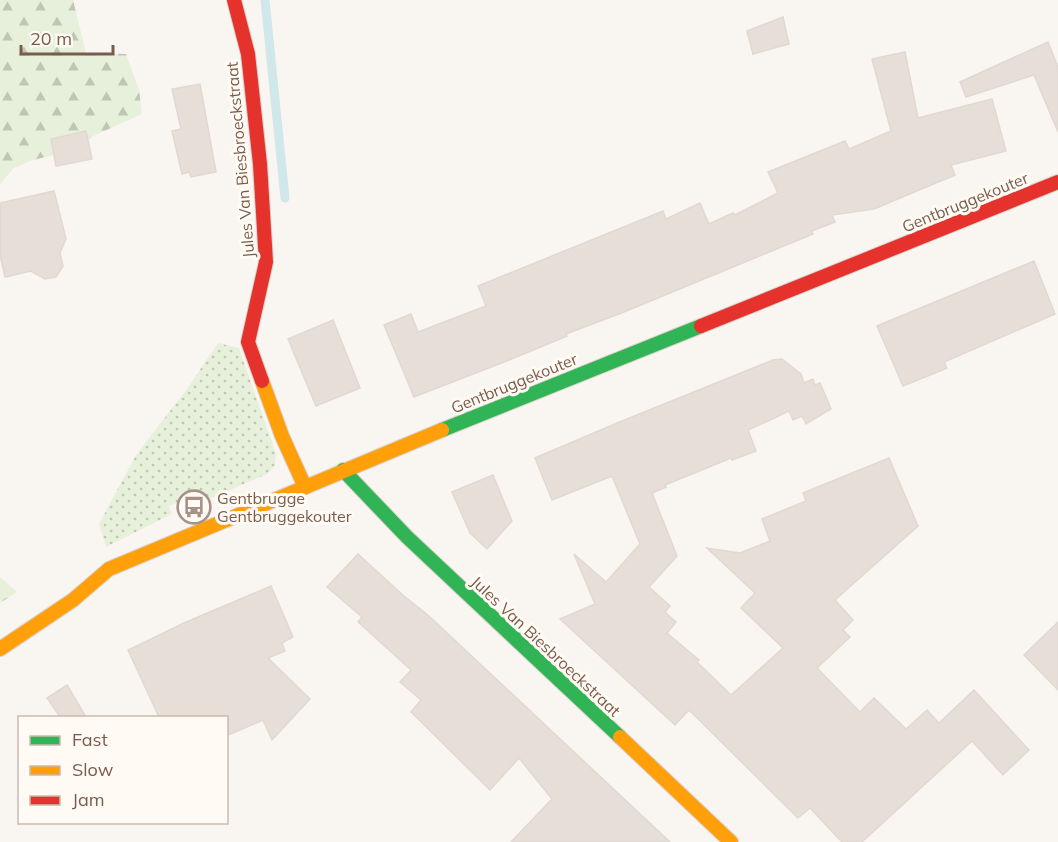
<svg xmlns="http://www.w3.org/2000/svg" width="1058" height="842" font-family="Mulish,sans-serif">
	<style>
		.grass { fill: url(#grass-dots) }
		.forest { fill: url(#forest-firs) }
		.park { fill: url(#park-crowns) }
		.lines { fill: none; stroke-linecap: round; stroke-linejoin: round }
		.stream { stroke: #d0e8ea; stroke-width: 9 }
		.building { fill: #e6ded7; stroke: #e2d8d2; stroke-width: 1.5 }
		.fast-casing { stroke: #d9d2cb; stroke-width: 16 }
		.slow-casing { stroke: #d9d2cb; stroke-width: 16 }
		.jam-casing { stroke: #d9d2cb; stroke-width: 16 }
		.fast { stroke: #30b455; stroke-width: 14 }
		.slow { stroke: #ff9f0a; stroke-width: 14 }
		.jam { stroke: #e5322d; stroke-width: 14 }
		.labels { text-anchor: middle; stroke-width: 6; stroke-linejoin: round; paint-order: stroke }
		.street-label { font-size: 16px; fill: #7a5c4d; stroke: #fffaf3 }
		.poi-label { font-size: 16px; fill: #7a5c4d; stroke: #fffaf3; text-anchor: start }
	</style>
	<defs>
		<pattern id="grass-dots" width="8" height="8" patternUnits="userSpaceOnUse" patternTransform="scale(1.5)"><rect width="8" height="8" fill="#e7f0db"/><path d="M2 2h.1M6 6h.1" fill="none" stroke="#c0c6b4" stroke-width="1.8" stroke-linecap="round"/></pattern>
		<pattern id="forest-firs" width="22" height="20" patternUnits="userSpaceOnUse" patternTransform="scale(1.5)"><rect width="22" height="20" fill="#e7f0db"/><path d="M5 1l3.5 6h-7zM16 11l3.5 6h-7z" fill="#c0c6b4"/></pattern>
		<pattern id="park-crowns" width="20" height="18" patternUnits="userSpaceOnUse" patternTransform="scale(1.5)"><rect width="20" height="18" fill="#e7f0db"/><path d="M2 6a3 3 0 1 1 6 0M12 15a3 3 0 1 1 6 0" fill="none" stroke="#c0c6b4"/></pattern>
	</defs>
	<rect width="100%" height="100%" fill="#f9f5f0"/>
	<!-- grass -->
	<polygon class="grass" points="218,343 239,348 276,454 275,465 267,474 193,506 189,498 169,506 172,514 106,547 99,524 136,455 187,389"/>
	<!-- forest -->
	<polygon class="forest" points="0,0 73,0 86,53 126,54 139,90 142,114 91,137 74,150 33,160 14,168 0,184"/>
	<!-- park -->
	<polygon class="park" points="0,577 17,592 0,603"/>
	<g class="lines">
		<!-- stream -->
		<polyline class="stream" points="265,0 285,198"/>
	</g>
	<!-- building -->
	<g class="building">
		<polygon points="783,17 789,44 753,54 747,31"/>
		<polygon points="1048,42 1058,67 1058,132 1034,75 966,97 960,82"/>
		<polygon points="905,52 918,118 992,99 1006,151 951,165 955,175 874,209 832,215 835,222 812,231 813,234 624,312 566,334 567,336 509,360 414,397 384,325 411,314 418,332 486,306 478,286 663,211 666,219 700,203 709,224 733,213 735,215 778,193 768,172 845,141 849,149 891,131 872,59"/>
		<polygon points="200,84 216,172 191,177 189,172 182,174 172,131 181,129 172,89"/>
		<polygon points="86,131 92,159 56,166 51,139"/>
		<polygon points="54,191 66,239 60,253 63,266 56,277 45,279 31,271 5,277 0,255 0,203"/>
		<polygon points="1034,261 1055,314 944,362 947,368 903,386 877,326"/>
		<polygon points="333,320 360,388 316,406 288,339"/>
		<polygon points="782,359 801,374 804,383 813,379 815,385 820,383 831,409 806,424 802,416 793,420 789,411 768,421 748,430 756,451 732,460 731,458 665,485 666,487 652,493 677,556 649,587 670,606 665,612 676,622 667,633 699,660 697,662 731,695 783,648 741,608 755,593 707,548 740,553 770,541 762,519 806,501 803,493 889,458 918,526 835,600 853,620 843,630 850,637 817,668 860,712 874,698 906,729 927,710 939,723 974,690 1029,750 1003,775 972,741 862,842 842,842 810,808 798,818 689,710 675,725 560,619 595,604 574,554 606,582 640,544 612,476 552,500 535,458 622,421 773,360"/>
		<polygon points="493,475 512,521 487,549 470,533 452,492"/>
		<polygon points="358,554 404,596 429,616 670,842 511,842 552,799 519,758 490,790 411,712 421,700 400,682 411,670 358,622 362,617 327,587"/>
		<polygon points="271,586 293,637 282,643 285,651 268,658 310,699 272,740 263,720 226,736 226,717 159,717 128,650 184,623"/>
		<polygon points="1058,622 1058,690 1024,655"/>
		<polygon points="67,685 86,717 60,717 47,698"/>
	</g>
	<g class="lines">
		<!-- fast casing -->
		<g class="fast-casing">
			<g id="fast">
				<polyline points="442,430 701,326"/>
				<polyline points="343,470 407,537 620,737"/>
			</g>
		</g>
		<!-- slow casing -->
		<g class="slow-casing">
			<g id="slow">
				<polyline points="262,381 282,436 305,487"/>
				<polyline points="0,649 73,600 109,569 442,430"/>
				<polyline points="620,737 731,842"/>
			</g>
		</g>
		<!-- jam casing -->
		<g class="jam-casing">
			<g id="jam">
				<polyline points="234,0 248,54 260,164 266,262 248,342 262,381"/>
				<polyline points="701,326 1058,182"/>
			</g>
		</g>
		<!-- fast -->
		<use href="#fast" class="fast"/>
		<!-- slow -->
		<use href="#slow" class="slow"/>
		<!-- jam -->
		<use href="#jam" class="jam"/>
	</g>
	<!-- icons -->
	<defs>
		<g id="bus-ring" transform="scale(1.725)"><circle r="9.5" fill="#fffaf3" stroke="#a69286" stroke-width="1.5"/><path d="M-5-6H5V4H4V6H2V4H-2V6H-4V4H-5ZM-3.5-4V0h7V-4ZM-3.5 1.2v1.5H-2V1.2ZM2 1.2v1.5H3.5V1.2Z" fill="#a69286"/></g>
	</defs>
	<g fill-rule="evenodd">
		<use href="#bus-ring" x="194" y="507"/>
	</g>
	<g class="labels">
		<!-- street labels -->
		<g class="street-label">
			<text transform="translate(240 160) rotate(-95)" y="6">Jules Van Biesbroeckstraat</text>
			<text transform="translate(965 202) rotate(-22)" y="6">Gentbruggekouter</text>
			<text transform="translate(514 383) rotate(-22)" y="6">Gentbruggekouter</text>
			<text transform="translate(546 646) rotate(43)" y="6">Jules Van Biesbroeckstraat</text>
		</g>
		<!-- poi labels -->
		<g class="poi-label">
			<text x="217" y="504">Gentbrugge<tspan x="217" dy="18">Gentbruggekouter</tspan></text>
		</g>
	</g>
	<!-- legend -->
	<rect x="18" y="716" width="210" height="108" fill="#fffaf3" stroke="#cabbb1" stroke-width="1.5"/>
	<rect x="30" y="736" width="30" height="9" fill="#30b455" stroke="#cabbb1" stroke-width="1.5"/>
	<text x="72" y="746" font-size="18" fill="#7a5c4d">Fast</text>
	<rect x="30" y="766" width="30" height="9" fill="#ff9f0a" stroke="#cabbb1" stroke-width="1.5"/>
	<text x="72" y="776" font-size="18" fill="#7a5c4d">Slow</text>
	<rect x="30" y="796" width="30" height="9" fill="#e5322d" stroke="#cabbb1" stroke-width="1.5"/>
	<text x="72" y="806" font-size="18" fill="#7a5c4d">Jam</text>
	<!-- scale -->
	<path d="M21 45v9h92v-9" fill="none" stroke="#7a5c4d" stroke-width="3"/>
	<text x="30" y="45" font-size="18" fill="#7a5c4d" stroke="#fffaf3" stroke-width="4.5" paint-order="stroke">20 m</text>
</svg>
